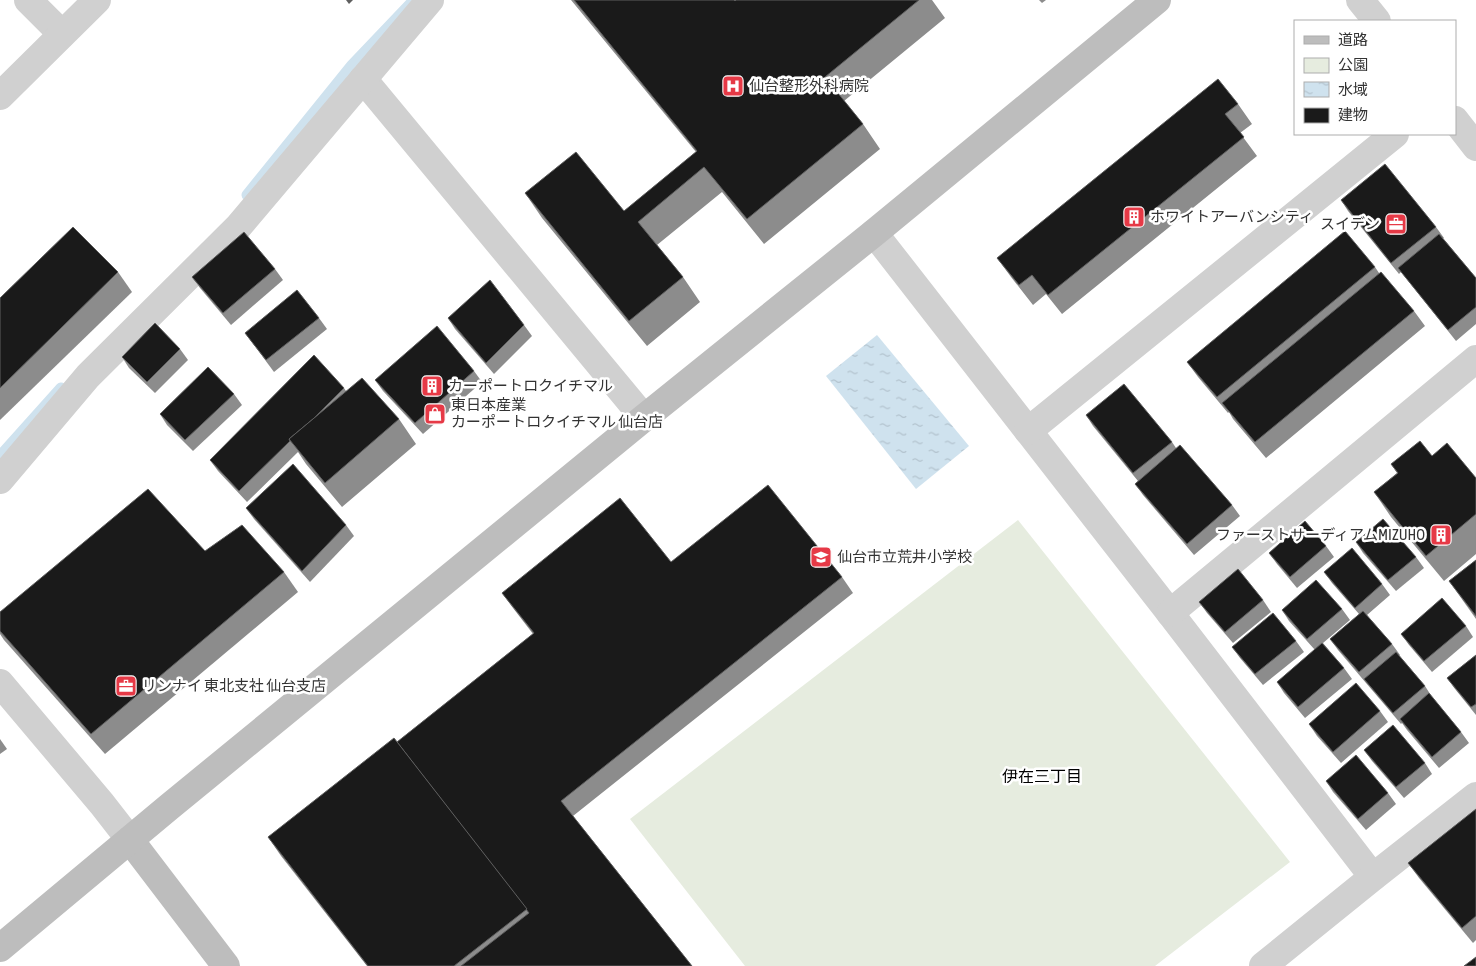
<svg xmlns="http://www.w3.org/2000/svg" width="1476" height="966" font-family="'Asap Condensed','Noto Sans JP',sans-serif">
	<style>
		.green { fill: #e6ecdf }
		.water { fill: url(#water-ripples) }
		.lines { fill: none; stroke-linecap: round; stroke-linejoin: round }
		.stream { stroke: #cfe2ee; stroke-width: 11 }
		.street { stroke: #d0d0d0; stroke-width: 28 }
		.secondary { stroke: #bdbdbd; stroke-width: 28 }
		.wall { fill: #8c8c8c }
		.shaded-wall { fill: #5f5f5f }
		.building { fill: #1a1a1a; stroke: #5f5f5f }
		.labels { text-anchor: middle; stroke-width: 5; stroke-linejoin: round; paint-order: stroke }
		.poi-label { font-size: 15px; fill: #333; stroke: #fff; text-anchor: start }
		.neighbourhood-label { font-size: 16px; fill: #000; stroke: #fff }
	</style>
	<defs>
		<pattern id="water-ripples" width="26" height="14" patternUnits="userSpaceOnUse" patternTransform="scale(1.25)"><rect width="26" height="14" fill="#cfe2ee"/><path d="M2 4q2-2 4 0t4 0M15 11q2-2 4 0t4 0" fill="none" stroke="#b2c2cd"/></pattern>
	</defs>
	<rect width="100%" height="100%" fill="#fff"/>
	<!-- green -->
	<polygon class="green" points="1018,520 1290,862 1155,966 745,966 630,819"/>
	<!-- water -->
	<polygon class="water" points="877,335 969,446 916,489 826,376"/>
	<g class="lines">
		<!-- stream -->
		<g class="stream">
			<polyline points="247,195 352,65 413,1"/>
			<polyline points="0,456 61,388"/>
		</g>
		<!-- street -->
		<g class="street">
			<polyline points="28,0 62,34"/>
			<polyline points="1360,0 1377,21"/>
			<polyline points="363,79 644,418"/>
			<polyline points="0,96 97,0"/>
			<polyline points="1455,120 1476,147"/>
			<polyline points="874,233 1170,613 1373,877"/>
			<polyline points="1028,431 1395,134"/>
			<polyline points="0,480 88,376 238,227 430,0"/>
			<polyline points="1170,613 1476,359"/>
			<polyline points="0,683 102,804 130,840"/>
			<polyline points="1263,966 1373,877 1476,796"/>
		</g>
		<!-- secondary -->
		<g class="secondary">
			<polyline points="130,840 226,966"/>
			<polyline points="0,948 169,807 644,418 874,233 1157,0"/>
		</g>
	</g>
	<!-- wall -->
	<g class="wall">
		<polygon points="571,0 734,0 735,1 736,0 932,0 945,18 844,101 863,124 880,149 764,244 722,192 657,245 683,277 700,302 647,346 542,218 525,193 624,211 696,152"/>
		<polygon points="1039,0 1046,0 1042,3"/>
		<polygon points="1238,104 1252,124 1240,133 1257,156 1062,314 1046,294 1033,305 1011,277 997,258"/>
		<polygon points="1341,200 1436,227 1444,238 1443,238 1476,278 1476,324 1456,341 1401,272 1399,274 1348,211"/>
		<polygon points="1375,267 1379,273 1414,311 1425,326 1266,458 1233,419 1229,412 1228,413 1198,377 1187,362"/>
		<polygon points="275,269 283,280 231,325 200,288 192,277"/>
		<polygon points="118,272 132,292 0,420 0,298"/>
		<polygon points="319,318 327,329 274,372 245,333"/>
		<polygon points="448,318 524,325 532,336 494,374 455,329"/>
		<polygon points="180,349 188,360 155,393 129,368 122,357"/>
		<polygon points="474,371 482,382 423,434 383,391 375,380"/>
		<polygon points="344,388 346,391 399,419 416,444 342,507 306,464 298,452 247,502 218,471 210,460"/>
		<polygon points="234,394 242,405 193,451 167,425 160,414"/>
		<polygon points="1086,415 1172,442 1176,448 1232,505 1240,516 1194,555 1143,495 1135,484 1138,481 1093,426"/>
		<polygon points="1432,456 1476,478 1476,554 1444,581 1391,517 1374,492 1397,473 1391,464"/>
		<polygon points="246,508 346,525 354,536 310,582 254,519"/>
		<polygon points="1356,542 1416,557 1424,568 1396,591 1363,553"/>
		<polygon points="1326,546 1334,557 1297,588 1277,564 1269,553"/>
		<polygon points="205,551 284,572 298,592 105,754 4,640 0,634 0,612"/>
		<polygon points="1476,560 1476,619 1449,581"/>
		<polygon points="671,562 842,577 853,593 573,816 692,966 367,966 281,856 268,837 397,742 533,634 513,608 502,593"/>
		<polygon points="1324,572 1382,584 1390,595 1367,615 1392,644 1400,655 1399,655 1425,686 1432,697 1461,732 1469,743 1439,768 1407,730 1402,723 1401,724 1372,690 1366,683 1338,650 1330,639 1359,614 1332,583"/>
		<polygon points="1263,600 1271,612 1233,643 1207,613 1199,602"/>
		<polygon points="1342,609 1350,620 1323,643 1344,668 1352,679 1305,718 1284,693 1277,682 1315,650 1289,621 1282,610"/>
		<polygon points="1466,626 1473,637 1432,672 1409,645 1401,634"/>
		<polygon points="1296,641 1304,652 1263,685 1240,658 1232,647"/>
		<polygon points="1476,655 1476,715 1455,689 1447,678"/>
		<polygon points="1380,711 1388,722 1341,763 1317,736 1309,724"/>
		<polygon points="0,739 7,749 0,754"/>
		<polygon points="1364,750 1425,763 1432,774 1404,798 1372,761"/>
		<polygon points="1326,781 1388,793 1396,804 1366,830 1333,792"/>
		<polygon points="1476,809 1476,940 1473,943 1419,878 1408,863"/>
	</g>
	<!-- shaded-wall -->
	<polygon class="shaded-wall" points="346,0 353,0 349,4"/>
	<!-- building -->
	<g class="building">
		<polygon points="574,0 734,0 735,1 736,0 919,0 825,77 863,124 747,219 704,167 638,222 683,277 629,321 525,193 576,152 624,211 697,151"/>
		<polygon points="1218,79 1238,104 1225,114 1244,137 1048,295 1032,275 1019,285 997,258"/>
		<polygon points="1385,164 1436,227 1391,263 1341,200"/>
		<polygon points="73,227 118,272 0,388 0,298"/>
		<polygon points="1345,231 1375,267 1217,397 1187,362"/>
		<polygon points="244,232 275,269 223,313 192,277"/>
		<polygon points="1439,234 1476,278 1476,307 1448,330 1398,268"/>
		<polygon points="1381,272 1414,311 1255,442 1222,403"/>
		<polygon points="490,280 524,325 486,363 448,318"/>
		<polygon points="297,290 319,318 266,360 245,333"/>
		<polygon points="155,323 180,349 147,382 122,357"/>
		<polygon points="437,326 474,371 415,423 375,380"/>
		<polygon points="314,355 344,388 313,419 289,439 290,441 239,491 210,460"/>
		<polygon points="208,367 234,394 185,440 160,414"/>
		<polygon points="362,378 399,419 325,483 289,439"/>
		<polygon points="1124,384 1172,442 1133,473 1086,415"/>
		<polygon points="1420,441 1432,456 1447,443 1476,478 1476,514 1426,556 1374,492 1398,473 1391,464"/>
		<polygon points="1180,445 1232,505 1187,544 1135,484"/>
		<polygon points="293,464 346,525 302,571 246,508"/>
		<polygon points="768,485 842,577 561,801 692,966 461,966 529,913 397,742 534,633 502,593 620,498 671,562"/>
		<polygon points="148,489 205,551 242,525 284,572 91,734 0,631 0,612"/>
		<polygon points="1383,519 1416,557 1388,580 1356,542"/>
		<polygon points="1305,521 1326,546 1290,577 1269,553"/>
		<polygon points="1352,548 1382,584 1355,608 1324,572"/>
		<polygon points="1476,560 1476,616 1449,581"/>
		<polygon points="1238,569 1263,600 1225,632 1199,602"/>
		<polygon points="1316,580 1342,609 1307,639 1282,610"/>
		<polygon points="1442,598 1466,626 1424,661 1401,634"/>
		<polygon points="1363,611 1392,644 1359,672 1330,639"/>
		<polygon points="1273,613 1296,641 1255,674 1232,647"/>
		<polygon points="1322,643 1344,668 1298,707 1277,682"/>
		<polygon points="1396,652 1425,686 1393,713 1364,679"/>
		<polygon points="1476,655 1476,704 1471,707 1447,678"/>
		<polygon points="1356,683 1380,711 1333,752 1309,724"/>
		<polygon points="1429,693 1461,732 1432,757 1400,719"/>
		<polygon points="1393,725 1425,763 1396,787 1364,750"/>
		<polygon points="394,738 527,909 454,966 368,966 268,837"/>
		<polygon points="1356,755 1388,793 1358,819 1326,781"/>
		<polygon points="1476,809 1476,916 1462,928 1408,863"/>
		<polygon points="1476,957 1476,966 1464,966"/>
	</g>
	<!-- icons -->
	<defs>
		<g id="hospital-square" transform="scale(1.125)"><rect x="-9" y="-9" width="18" height="18" rx="4" fill="#e63946" stroke="#fff"/><path d="M-5-5h3v3.5h4V-5h3V5h-3V1.5h-4V5h-3Z" fill="#fff"/></g>
		<g id="building-square" transform="scale(1.125)"><rect x="-9" y="-9" width="18" height="18" rx="4" fill="#e63946" stroke="#fff"/><path d="M-4-6H4V6H1V3H-1V6H-4ZM-2.5-4.3h1.7v1.8h-1.7ZM.8-4.3h1.7v1.8H.8ZM-2.5-1h1.7V.8h-1.7ZM.8-1h1.7V.8H.8Z" fill="#fff"/></g>
		<g id="office-square" transform="scale(1.125)"><rect x="-9" y="-9" width="18" height="18" rx="4" fill="#e63946" stroke="#fff"/><path d="M-6-3h4V-5.5h4V-3h4V5H-6ZM-1-4.5V-3h2v-1.5ZM-6 0V1H6V0Z" fill="#fff"/></g>
		<g id="shop-square" transform="scale(1.125)"><rect x="-9" y="-9" width="18" height="18" rx="4" fill="#e63946" stroke="#fff"/><path d="M-5-2.5h2.3a2.7 3.5 0 0 1 5.4 0H5L5.5 6h-11ZM-1.5-2.5h3a1.5 2.3 0 0 0-3 0Z" fill="#fff"/></g>
		<g id="school-square" transform="scale(1.125)"><rect x="-9" y="-9" width="18" height="18" rx="4" fill="#e63946" stroke="#fff"/><path d="M0-5L7-2L0 1L-7-2ZM-4 1L0 2.5L4 1V4Q0 6-4 4Z" fill="#fff"/></g>
	</defs>
	<g fill-rule="evenodd">
		<use href="#hospital-square" x="733" y="86"/>
		<use href="#building-square" x="1134" y="217"/>
		<use href="#office-square" x="1396" y="224"/>
		<use href="#building-square" x="432" y="386"/>
		<use href="#shop-square" x="435" y="414"/>
		<use href="#building-square" x="1441" y="535"/>
		<use href="#school-square" x="821" y="557"/>
		<use href="#office-square" x="126" y="686"/>
	</g>
	<g class="labels">
		<!-- poi labels -->
		<g class="poi-label">
			<text x="749" y="91">仙台整形外科病院</text>
			<text x="1150" y="222">ホワイトアーバンシティ</text>
			<text x="1380" y="229" text-anchor="end">スイデン</text>
			<text x="448" y="391">カーポートロクイチマル</text>
			<text x="451" y="410">東日本産業<tspan x="451" dy="17">カーポートロクイチマル 仙台店</tspan></text>
			<text x="1425" y="540" text-anchor="end">ファーストサーディアムMIZUHO</text>
			<text x="837" y="562">仙台市立荒井小学校</text>
			<text x="142" y="691">リンナイ 東北支社 仙台支店</text>
		</g>
		<!-- neighbourhood labels -->
		<g class="neighbourhood-label">
			<text x="1042" y="782">伊在三丁目</text>
		</g>
	</g>
	<!-- legend -->
	<rect x="1294" y="20" width="162" height="115" fill="#ffffff" stroke="#adadad"/>
	<rect x="1304" y="36" width="25" height="8" fill="#bdbdbd" stroke="#adadad"/>
	<text x="1338" y="45" font-size="15" fill="#333333">道路</text>
	<rect x="1304" y="58" width="25" height="15" fill="#e6ecdf" stroke="#adadad"/>
	<text x="1338" y="70" font-size="15" fill="#333333">公園</text>
	<rect x="1304" y="82" width="25" height="15" fill="url(#water-ripples)" stroke="#adadad"/>
	<text x="1338" y="95" font-size="15" fill="#333333">水域</text>
	<rect x="1304" y="108" width="25" height="15" fill="#1a1a1a" stroke="#adadad"/>
	<text x="1338" y="120" font-size="15" fill="#333333">建物</text>
</svg>
